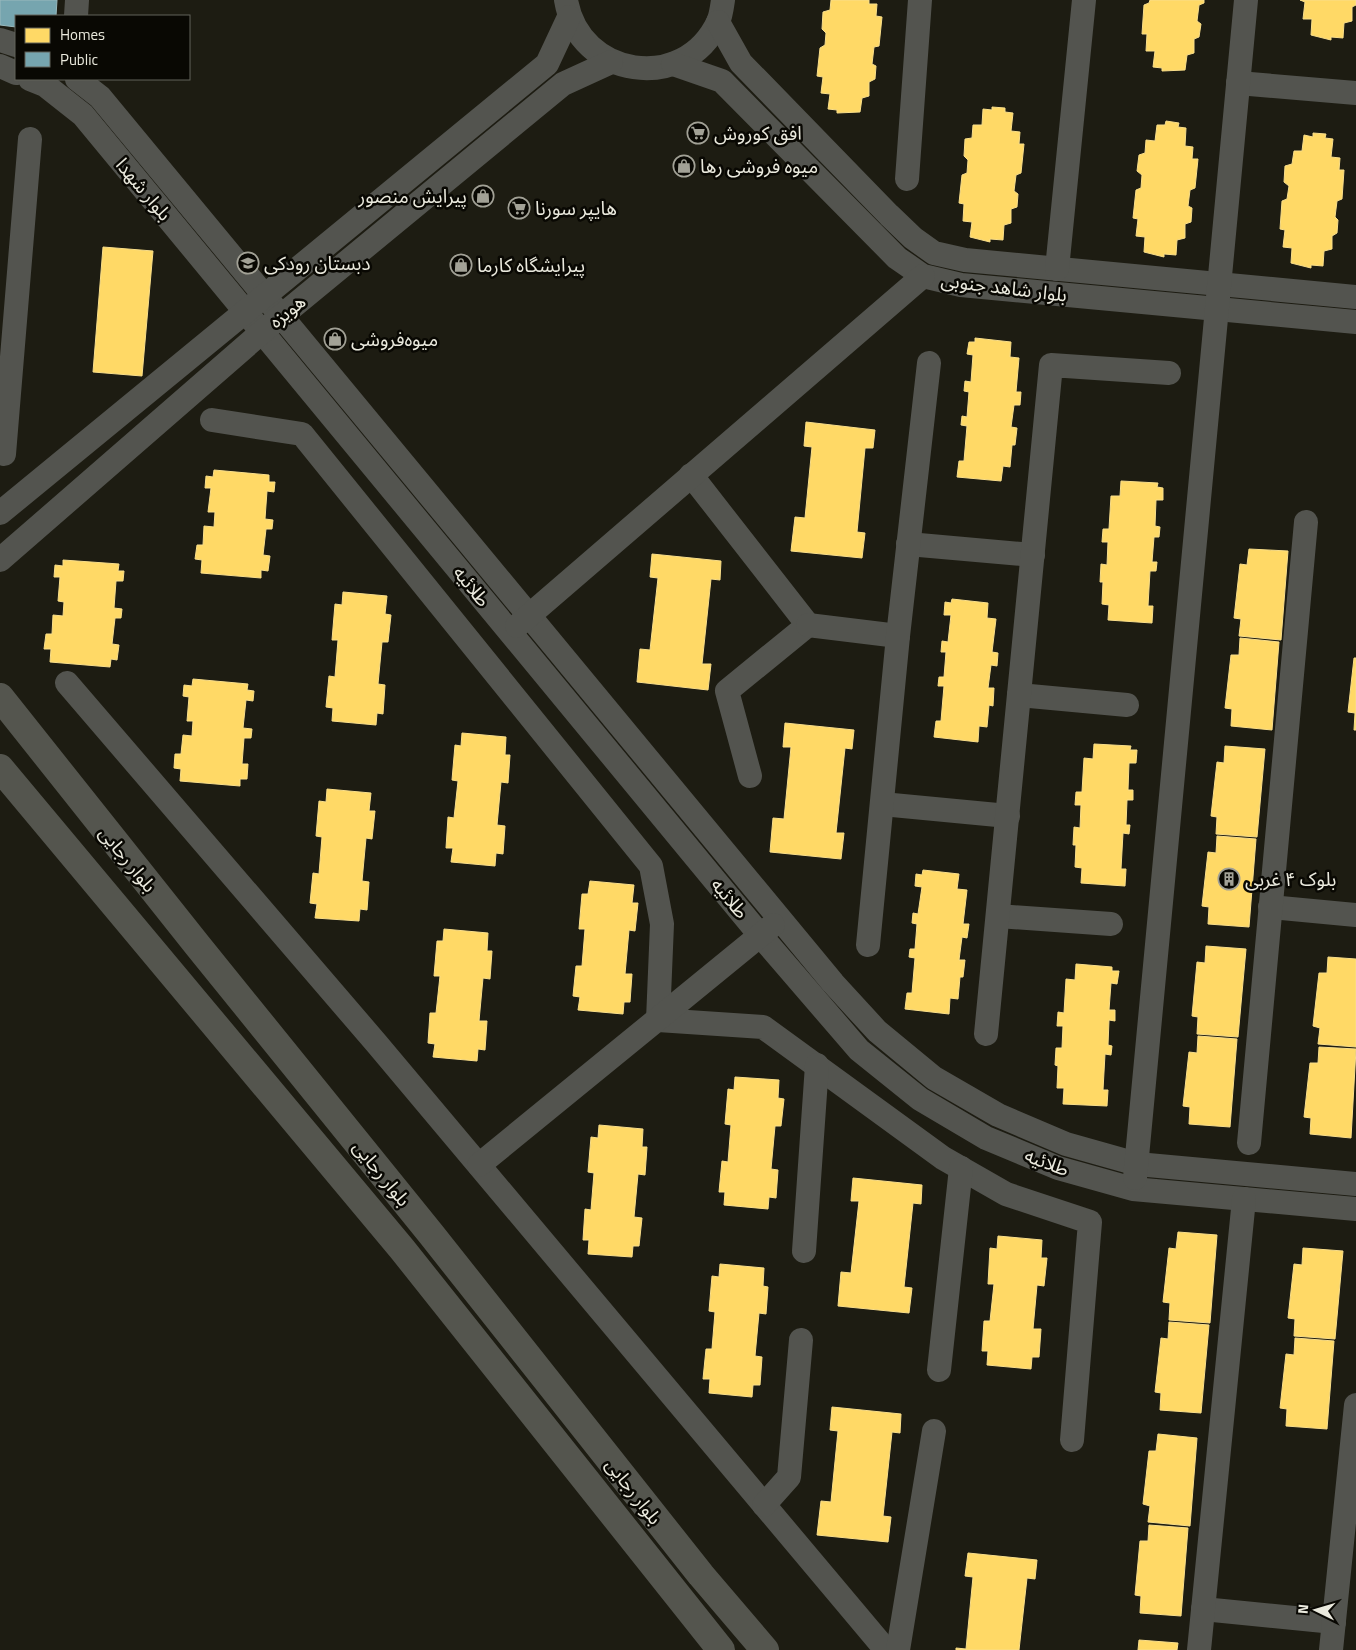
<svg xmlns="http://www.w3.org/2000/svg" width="1356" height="1650" font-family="'Titillium Web','Noto Sans Arabic',sans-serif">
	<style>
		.homes { fill: #ffd966; stroke: #f9de8a }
		.public { fill: #76a5af; stroke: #99b9bd }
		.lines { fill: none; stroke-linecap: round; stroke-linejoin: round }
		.minor { stroke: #53544f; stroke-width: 24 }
		.major { stroke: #54554e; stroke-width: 28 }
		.labels { text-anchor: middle; stroke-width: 5; stroke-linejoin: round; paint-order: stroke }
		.poi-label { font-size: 19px; fill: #eae9dd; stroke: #090803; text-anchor: start }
		.street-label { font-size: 19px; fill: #eae9dd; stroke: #090803 }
	</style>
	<rect width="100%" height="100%" fill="#1d1c12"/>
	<!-- homes -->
	<g class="homes">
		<polygon points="831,0 869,0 869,4 877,4 876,16 882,17 879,46 874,47 872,64 876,66 875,79 869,82 869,96 862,98 860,112 837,113 837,110 828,109 830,94 821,93 823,77 817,76 820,48 825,45 826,33 822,29 823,12 830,10"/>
		<polygon points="1150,0 1204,0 1204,3 1199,5 1197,21 1201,24 1199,37 1194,39 1194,53 1187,55 1185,70 1162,71 1162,68 1153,67 1155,51 1146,51 1147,34 1142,34 1144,5 1149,3"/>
		<polygon points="1300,0 1356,0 1356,5 1352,7 1352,21 1344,23 1343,38 1331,37 1331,40 1311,35 1312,19 1303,19 1305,2"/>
		<polygon points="992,107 1005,108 1005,112 1013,113 1011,131 1020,132 1019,144 1024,144 1021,173 1016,175 1014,191 1018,194 1017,207 1011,209 1011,223 1004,225 1003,240 990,239 990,242 970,237 972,222 963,221 964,204 959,203 962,175 967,173 968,160 964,156 965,139 972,138 973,125 982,125 983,109 992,110"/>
		<polygon points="1166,121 1179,123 1178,127 1186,128 1185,146 1193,147 1192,159 1198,159 1195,188 1190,190 1188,206 1192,208 1191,222 1185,224 1185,238 1177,240 1176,255 1164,254 1164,257 1144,252 1145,237 1136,236 1138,219 1133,218 1136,190 1141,188 1142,175 1137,171 1139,155 1145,153 1146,140 1155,141 1157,125 1165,125"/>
		<polygon points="1313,133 1326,134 1325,138 1333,139 1331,157 1340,158 1339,170 1344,170 1342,199 1337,201 1335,217 1338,220 1337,233 1332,236 1332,249 1324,251 1323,266 1311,265 1311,268 1291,263 1292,248 1283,247 1285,230 1280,229 1282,201 1287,199 1289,186 1284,182 1285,166 1292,164 1294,151 1302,151 1304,135 1313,137"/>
		<polygon points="103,247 153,251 142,376 93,372"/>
		<polygon points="975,338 1011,342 1010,357 1019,358 1016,392 1021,392 1020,405 1014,405 1011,427 1017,428 1015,445 1012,445 1010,467 1003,466 1001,481 957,477 959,461 964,461 967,426 961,425 962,416 967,417 969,392 964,391 965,381 971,382 973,355 967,354 969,342 975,342"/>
		<polygon points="806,422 875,430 873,448 865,448 857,532 865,533 862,558 791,551 795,517 805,518 812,447 804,446"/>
		<polygon points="214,470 269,475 269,482 275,482 274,492 267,491 265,519 273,520 272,529 266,529 263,555 270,556 268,571 261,570 261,578 201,573 202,560 195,559 197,545 203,545 204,526 214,527 215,512 208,512 211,488 205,488 206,476 213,477"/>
		<polygon points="1121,481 1158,483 1157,487 1163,488 1163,500 1156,500 1155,526 1160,527 1159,537 1154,537 1152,562 1157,562 1156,571 1150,571 1148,606 1153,606 1152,623 1108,620 1109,605 1102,604 1103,582 1100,582 1101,564 1107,565 1108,542 1102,542 1103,529 1109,529 1111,496 1120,496"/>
		<polygon points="1249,549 1288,551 1281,640 1239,636 1241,619 1234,618 1240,564 1247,565"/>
		<polygon points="652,554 721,561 720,580 711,579 702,664 711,664 708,690 637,682 640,649 650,650 658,578 650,577"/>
		<polygon points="63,560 119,564 118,571 124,571 123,581 116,581 114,608 122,609 121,618 115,618 112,644 119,645 117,660 111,659 110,667 50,662 51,649 44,649 46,634 52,634 53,615 63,616 64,602 58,601 60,577 54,577 55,565 63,566"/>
		<polygon points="343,592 387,596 385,614 391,615 388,642 382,642 378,684 385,685 383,714 377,713 376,725 332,721 333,708 326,707 329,676 335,677 338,640 332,640 335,604 342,605"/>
		<polygon points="952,599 988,603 987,618 996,619 992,652 998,653 997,666 991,665 988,688 994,688 993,706 989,705 987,727 979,726 978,742 934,737 936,721 941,721 944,686 938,686 939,677 944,677 946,652 941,652 942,641 948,642 951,615 944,615 945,602 951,603"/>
		<polygon points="1240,638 1279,642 1272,730 1231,726 1232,709 1225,708 1231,655 1239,655"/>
		<polygon points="1354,658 1356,658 1356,730 1354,730 1355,713 1348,712"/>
		<polygon points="193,679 248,684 247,690 254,691 253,701 246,700 243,728 252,729 251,738 244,738 242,764 248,764 247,779 240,779 240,786 180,781 181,769 174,768 175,754 181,754 183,735 192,736 193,721 187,721 189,697 183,696 184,685 192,686"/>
		<polygon points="785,723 854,730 852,749 845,748 836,833 844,833 841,859 770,852 773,818 784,819 791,747 783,747"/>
		<polygon points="462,733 506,737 505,755 510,755 508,783 501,782 497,825 505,826 503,854 496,853 495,866 451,862 453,848 446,848 448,817 454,818 458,781 452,780 455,745 461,746"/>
		<polygon points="1094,744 1131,746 1130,750 1137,750 1136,763 1129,763 1128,790 1133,790 1133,800 1127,800 1126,825 1130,825 1129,834 1123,833 1121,869 1126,869 1125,886 1081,883 1082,868 1075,867 1076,845 1073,845 1074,827 1080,828 1081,805 1075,805 1076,792 1082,792 1084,758 1093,759"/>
		<polygon points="1225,746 1265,749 1257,837 1216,834 1217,817 1211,816 1217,762 1224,763"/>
		<polygon points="327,789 371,793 369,811 375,811 372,839 366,838 362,881 369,882 367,910 360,909 359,921 315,918 317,904 310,903 313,873 319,874 322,837 316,836 319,801 326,802"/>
		<polygon points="1217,836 1256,839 1249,927 1208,924 1209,907 1202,906 1208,852 1216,853"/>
		<polygon points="923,870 959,874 957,889 967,890 963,924 969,924 967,938 962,937 959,960 965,960 963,977 960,977 958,999 950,998 949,1014 905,1009 907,993 912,993 915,958 909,957 910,949 915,949 917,924 912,923 913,913 918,914 922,887 915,886 916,874 922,875"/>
		<polygon points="590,881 634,885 632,903 638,903 635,931 629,930 625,974 632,974 630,1002 624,1002 623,1014 578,1010 580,997 573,996 576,966 582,966 585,929 579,929 582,894 588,894"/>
		<polygon points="444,929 488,933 487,951 492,951 490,979 483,978 479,1021 487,1021 485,1050 478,1049 477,1061 433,1057 435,1044 428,1043 430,1013 436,1013 440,976 434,976 437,941 443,941"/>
		<polygon points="1206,946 1246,949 1238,1037 1197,1034 1198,1017 1192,1016 1197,962 1205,963"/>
		<polygon points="1328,957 1356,959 1356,1047 1318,1044 1320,1028 1313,1026 1319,973 1327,973"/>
		<polygon points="1076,964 1112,967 1112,971 1119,971 1117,984 1111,983 1109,1010 1115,1010 1115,1021 1109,1020 1108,1045 1112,1046 1111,1055 1105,1054 1103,1090 1108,1090 1107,1106 1063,1104 1064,1088 1057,1088 1058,1066 1055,1065 1056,1048 1062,1048 1063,1026 1057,1026 1058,1012 1064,1013 1066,979 1075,980"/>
		<polygon points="1198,1036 1237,1039 1230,1127 1189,1124 1190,1107 1183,1106 1189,1052 1197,1053"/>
		<polygon points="1319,1047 1356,1049 1351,1138 1310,1134 1311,1118 1304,1117 1310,1063 1318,1063"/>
		<polygon points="735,1077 779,1080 778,1098 784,1099 781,1126 775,1126 771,1169 778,1170 776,1198 769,1197 768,1209 724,1205 725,1192 719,1192 722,1161 728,1162 731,1125 725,1124 728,1089 734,1090"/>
		<polygon points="599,1125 643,1129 642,1147 647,1147 645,1175 638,1174 634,1217 642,1218 639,1246 633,1246 632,1257 588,1254 589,1240 583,1240 585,1209 591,1210 594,1173 588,1172 591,1137 598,1138"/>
		<polygon points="853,1178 922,1185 921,1204 913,1203 904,1287 912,1288 909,1313 838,1306 841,1272 851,1273 859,1201 851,1201"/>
		<polygon points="1178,1232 1217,1235 1210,1323 1169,1320 1170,1303 1163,1302 1169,1248 1176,1249"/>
		<polygon points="998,1236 1042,1240 1041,1258 1047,1258 1044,1286 1037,1285 1033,1329 1041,1329 1039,1357 1032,1357 1031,1369 987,1365 988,1351 982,1351 984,1321 990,1321 994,1284 988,1284 990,1248 997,1249"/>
		<polygon points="1303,1248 1343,1251 1335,1339 1294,1336 1295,1319 1288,1318 1294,1264 1302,1265"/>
		<polygon points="720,1264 764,1268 763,1286 768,1287 766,1314 759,1313 755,1356 762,1357 760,1385 753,1385 752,1397 709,1393 710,1379 703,1379 706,1349 712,1349 715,1312 709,1311 712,1276 719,1277"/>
		<polygon points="1169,1322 1209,1325 1201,1413 1160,1410 1161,1393 1155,1392 1161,1338 1168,1339"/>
		<polygon points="1295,1338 1334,1341 1327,1429 1286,1426 1287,1409 1280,1408 1286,1354 1294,1355"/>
		<polygon points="832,1407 901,1414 900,1433 892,1432 883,1516 891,1517 888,1542 817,1535 821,1501 831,1502 838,1431 830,1430"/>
		<polygon points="1158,1434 1197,1438 1190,1526 1148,1522 1150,1506 1143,1504 1149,1451 1156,1451"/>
		<polygon points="1149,1525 1188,1528 1181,1616 1140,1613 1141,1596 1135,1595 1140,1541 1148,1541"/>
		<polygon points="968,1553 1037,1560 1035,1579 1027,1578 1019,1650 956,1650 956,1648 966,1649 973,1577 965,1576"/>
		<polygon points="1139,1640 1178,1643 1177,1650 1138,1650"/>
	</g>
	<!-- public -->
	<polygon class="public" points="0,0 57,0 56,16 16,16 16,27 0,25"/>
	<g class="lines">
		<!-- minor -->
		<g class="minor">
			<path d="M566,0C579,78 684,94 718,22C721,16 722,7 723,0"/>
			<polyline points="76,16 77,0"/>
			<polyline points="718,22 741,63 889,215 913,238 934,253 965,260 1356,297"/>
			<polyline points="0,40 16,45"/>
			<polyline points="673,64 722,81 897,258 923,276 961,285 1356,322"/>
			<polyline points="0,66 16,73"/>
			<polyline points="30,79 45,85 83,115 760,935 859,1050 920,1099 986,1138 1058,1168 1133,1189 1356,1209"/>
			<polyline points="77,79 100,97 833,983 877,1031 934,1078 998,1115 1066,1144 1137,1164 1356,1184"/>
			<polyline points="1238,83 1356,93"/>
			<polyline points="907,179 920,0"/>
			<polyline points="1057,269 1084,0"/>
			<polyline points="212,420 302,434 651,866 662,924 658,1020 763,1027 943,1158 1006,1194 1090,1222 1072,1440"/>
			<polyline points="4,454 30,139"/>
			<polyline points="691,475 808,625 727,691 750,776"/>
			<polyline points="0,513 547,64 569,17"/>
			<polyline points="908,544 1033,555"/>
			<polyline points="0,560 262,332 563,84 611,62"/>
			<polyline points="808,625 898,636"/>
			<polyline points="517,626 923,276"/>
			<polyline points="67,683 377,1044 886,1650"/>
			<polyline points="1019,695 1127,705"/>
			<polyline points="882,804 1008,816"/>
			<polyline points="1270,907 1356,915"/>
			<polyline points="998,916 1111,924"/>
			<polyline points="868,945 898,636 929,363"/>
			<polyline points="986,1034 1051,365 1169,373"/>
			<polyline points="1249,1143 1306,522"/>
			<polyline points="479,1165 773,925"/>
			<polyline points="1135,1178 1246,0"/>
			<polyline points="804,1251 817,1065"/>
			<polyline points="939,1370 961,1168"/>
			<polyline points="764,1505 789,1477 801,1340"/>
			<polyline points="1203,1609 1334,1622"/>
			<polyline points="898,1650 934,1431"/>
			<polyline points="1199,1650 1244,1199"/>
			<polyline points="1331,1650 1356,1405"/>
		</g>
		<!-- major -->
		<g class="major">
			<polyline points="0,697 198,946 431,1234 701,1575 765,1650"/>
			<polyline points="0,768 402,1249 721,1650"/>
		</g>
	</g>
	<!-- icons -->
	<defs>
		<g id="supermarket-ring" transform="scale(1.125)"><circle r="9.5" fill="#090803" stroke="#a2a196" stroke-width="1.5"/><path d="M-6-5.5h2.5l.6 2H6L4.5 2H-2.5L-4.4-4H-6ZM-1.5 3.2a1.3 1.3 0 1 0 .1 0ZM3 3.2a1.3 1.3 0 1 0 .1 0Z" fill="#a2a196"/></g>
		<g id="shop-ring" transform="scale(1.125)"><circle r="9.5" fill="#090803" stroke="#a2a196" stroke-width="1.5"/><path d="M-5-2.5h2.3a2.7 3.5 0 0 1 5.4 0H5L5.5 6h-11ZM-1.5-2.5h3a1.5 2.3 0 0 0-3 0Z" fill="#a2a196"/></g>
		<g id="school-ring" transform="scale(1.125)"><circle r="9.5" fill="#090803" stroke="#a2a196" stroke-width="1.5"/><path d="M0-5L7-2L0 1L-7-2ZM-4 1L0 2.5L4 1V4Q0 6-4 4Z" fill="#a2a196"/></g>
		<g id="building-ring" transform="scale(1.125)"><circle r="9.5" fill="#090803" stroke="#a2a196" stroke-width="1.5"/><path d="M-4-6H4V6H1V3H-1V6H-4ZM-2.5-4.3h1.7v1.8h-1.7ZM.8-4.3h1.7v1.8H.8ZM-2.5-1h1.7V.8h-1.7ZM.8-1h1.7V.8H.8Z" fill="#a2a196"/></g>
	</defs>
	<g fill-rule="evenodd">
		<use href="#supermarket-ring" x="698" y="133"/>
		<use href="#shop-ring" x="684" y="166"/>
		<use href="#shop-ring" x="483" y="196"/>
		<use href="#supermarket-ring" x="519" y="208"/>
		<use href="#school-ring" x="248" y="263"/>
		<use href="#shop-ring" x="461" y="265"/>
		<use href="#shop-ring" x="335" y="339"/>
		<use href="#building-ring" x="1229" y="879"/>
	</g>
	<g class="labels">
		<!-- poi labels -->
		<g class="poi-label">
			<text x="714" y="140">افق کوروش</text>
			<text x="700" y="173">میوه فروشی رها</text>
			<text x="467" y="203" text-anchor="end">پیرایش منصور</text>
			<text x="535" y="215">هایپر سورنا</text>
			<text x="264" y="270">دبستان رودکی</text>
			<text x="477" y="272">پیرایشگاه کارما</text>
			<text x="351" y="346">میوه‌فروشی</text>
			<text x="1245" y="886">بلوک ۴ غربی</text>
		</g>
		<!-- street labels -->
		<g class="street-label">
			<text transform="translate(144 189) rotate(50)" y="7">بلوار شهدا</text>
			<text transform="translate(1004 287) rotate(7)" y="7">بلوار شاهد جنوبی</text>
			<text transform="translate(287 311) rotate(-39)" y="7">هویزه</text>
			<text transform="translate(472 586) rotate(51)" y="7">طلائیه</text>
			<text transform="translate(128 859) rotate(51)" y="7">بلوار رجایی</text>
			<text transform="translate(730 898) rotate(50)" y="7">طلائیه</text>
			<text transform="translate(1047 1162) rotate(21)" y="7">طلائیه</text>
			<text transform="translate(382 1173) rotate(51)" y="7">بلوار رجایی</text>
			<text transform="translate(634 1491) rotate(52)" y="7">بلوار رجایی</text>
		</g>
	</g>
	<!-- legend -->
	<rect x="15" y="15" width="175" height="65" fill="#090803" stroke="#63625a"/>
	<rect x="25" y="28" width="25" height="15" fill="#ffd966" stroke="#63625a"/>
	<text x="60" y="40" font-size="15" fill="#eae9dd">Homes</text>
	<rect x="25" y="52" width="25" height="15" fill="#76a5af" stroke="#63625a"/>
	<text x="60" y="65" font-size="15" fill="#eae9dd">Public</text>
	<!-- north arrow -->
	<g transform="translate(1316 1610) rotate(275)" stroke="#090803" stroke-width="4" paint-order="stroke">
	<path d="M0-4L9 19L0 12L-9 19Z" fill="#eae9dd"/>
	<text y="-8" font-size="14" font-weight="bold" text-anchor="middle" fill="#eae9dd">N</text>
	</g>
</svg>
